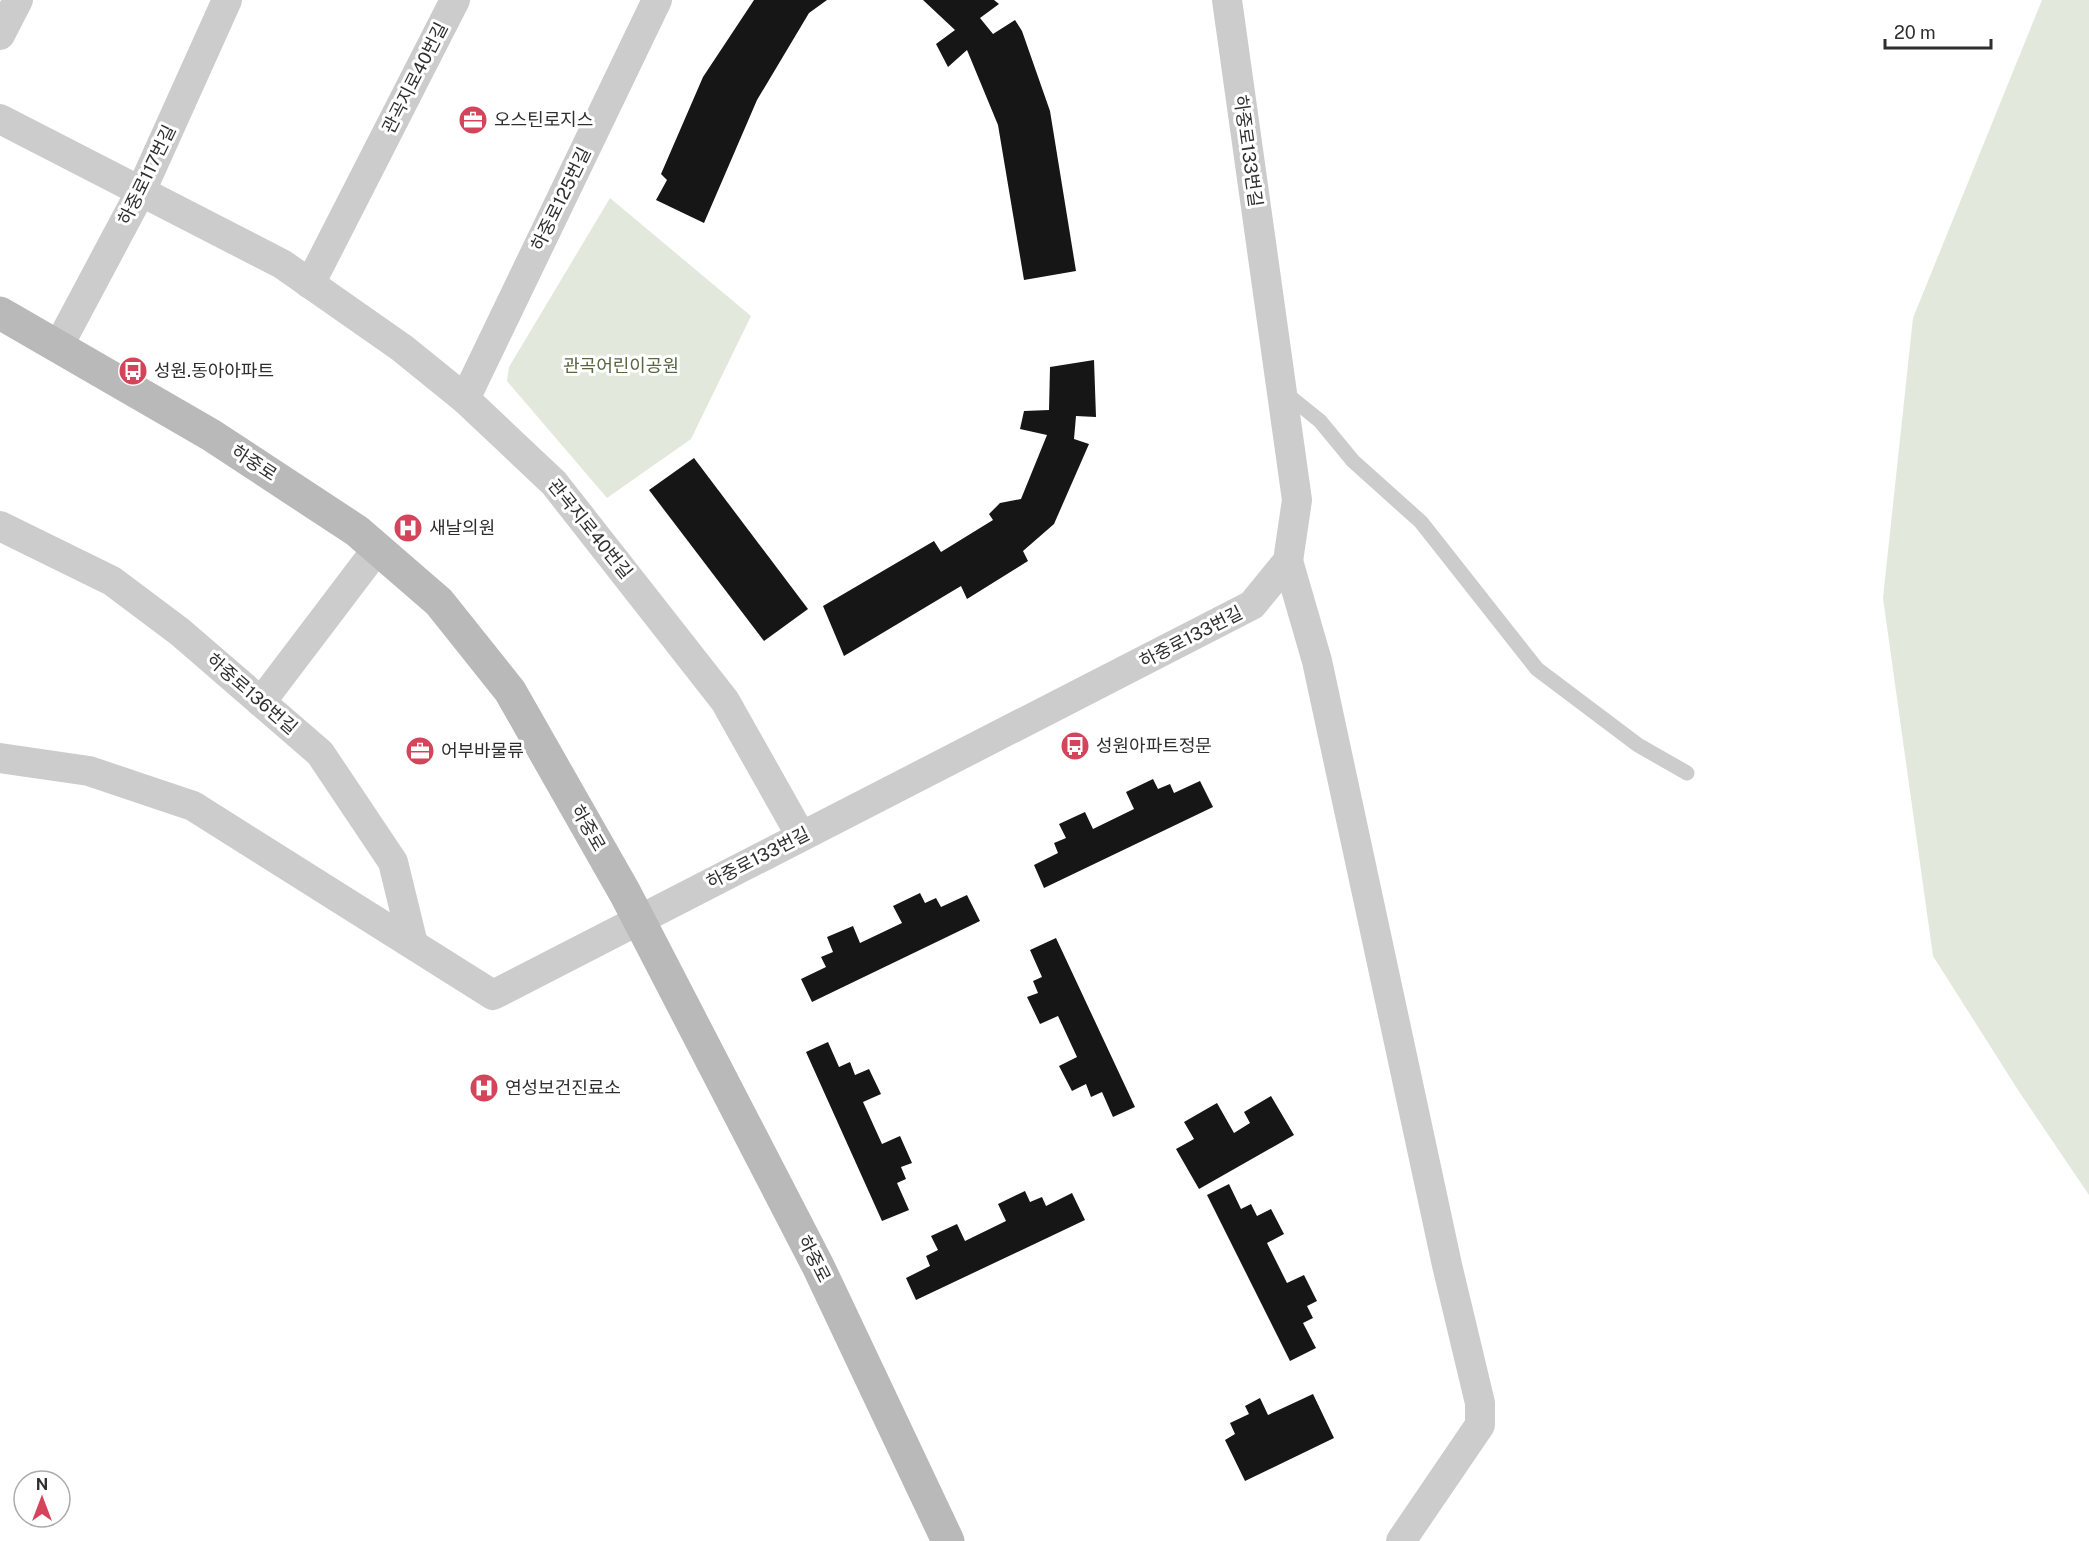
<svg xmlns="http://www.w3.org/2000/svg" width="2089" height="1541" font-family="'Public Sans','Noto Sans KR',sans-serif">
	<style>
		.green { fill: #e3e8dc }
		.building { fill: #161616 }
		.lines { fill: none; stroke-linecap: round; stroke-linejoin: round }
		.lane { stroke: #ccc; stroke-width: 15 }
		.street { stroke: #ccc; stroke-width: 30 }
		.secondary { stroke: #b9b9b9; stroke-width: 33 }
		.labels { text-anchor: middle; stroke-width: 6; stroke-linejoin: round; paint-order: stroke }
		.street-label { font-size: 18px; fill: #2f2f2f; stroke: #fff }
		.poi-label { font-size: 18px; fill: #2f2f2f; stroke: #fff; text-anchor: start }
		.park-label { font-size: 18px; fill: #566741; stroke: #fff }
	</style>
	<rect width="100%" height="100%" fill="#fff"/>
	<!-- green -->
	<g class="green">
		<polygon points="2042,0 2089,0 2089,1195 2018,1090 1933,956 1883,598 1913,318"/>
		<polygon points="610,198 751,316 691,439 607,498 507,381 509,367"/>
	</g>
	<!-- building -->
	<g class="building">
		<polygon points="754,0 827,0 809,13 757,100 704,223 656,200 667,180 661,174 703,77"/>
		<polygon points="923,0 994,0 999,4 980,18 993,34 1015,20 1022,31 1050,111 1076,271 1024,280 998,125 967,50 948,67 936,44 955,30"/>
		<polygon points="1094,360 1096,417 1076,416 1074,439 1089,444 1054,524 1023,551 1028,561 967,599 961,586 844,656 823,606 934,541 941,552 993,520 989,514 1000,503 1021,499 1047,435 1020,429 1024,411 1049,410 1050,367"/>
		<polygon points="694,458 808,609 764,641 649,490"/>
		<polygon points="1153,779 1158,789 1170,784 1174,793 1200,781 1213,807 1044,888 1034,865 1058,853 1054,843 1066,838 1059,824 1085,812 1093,829 1134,809 1126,792"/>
		<polygon points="920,893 925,903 936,898 941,907 967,895 980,921 812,1002 801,979 826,967 821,957 833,952 827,937 853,926 860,943 902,923 893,906"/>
		<polygon points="1056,938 1135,1107 1113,1117 1102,1092 1091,1097 1086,1084 1072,1091 1059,1066 1077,1057 1058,1016 1040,1024 1027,997 1038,993 1033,981 1042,977 1030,950"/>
		<polygon points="828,1042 839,1067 850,1062 855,1075 869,1069 881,1094 863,1102 882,1144 900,1136 912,1163 901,1167 906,1179 897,1183 909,1210 882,1221 806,1052"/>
		<polygon points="1271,1096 1294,1135 1199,1189 1176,1149 1194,1139 1184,1122 1217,1103 1234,1133 1250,1123 1244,1112"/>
		<polygon points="1229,1184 1241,1209 1251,1204 1257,1216 1271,1209 1284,1234 1267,1243 1287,1283 1304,1275 1317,1301 1307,1306 1313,1318 1303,1323 1316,1348 1290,1361 1207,1195"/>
		<polygon points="1025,1191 1030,1202 1042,1197 1046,1206 1072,1193 1085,1220 916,1300 906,1278 930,1266 926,1256 938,1250 931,1236 957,1224 965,1241 1006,1221 998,1204"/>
		<polygon points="1313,1394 1334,1438 1245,1481 1225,1440 1235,1434 1230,1423 1249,1414 1245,1406 1260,1398 1268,1415"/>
	</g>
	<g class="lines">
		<!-- lane -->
		<polyline class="lane" points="1284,392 1320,421 1353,461 1421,522 1537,669 1638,745 1687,773"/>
		<!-- street -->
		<g class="street">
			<polyline points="0,35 18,0"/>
			<polyline points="0,119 282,264 402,348 465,399 554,483 725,701 801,836"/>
			<polyline points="310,284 455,0"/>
			<polyline points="58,347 141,191 227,0"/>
			<polyline points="465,399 657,0"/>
			<polyline points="0,526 112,581 180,632 320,753 393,862 413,944"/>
			<polyline points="1288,561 1317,661 1447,1265 1480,1403 1480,1425 1401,1541"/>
			<polyline points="261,702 377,549"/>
			<polyline points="0,758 89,771 193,806 493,995 1252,605 1288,561 1297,500 1227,0"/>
		</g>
		<!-- secondary -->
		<polyline class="secondary" points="0,313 211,435 357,531 439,602 510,691 625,893 818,1266 948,1541"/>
	</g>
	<!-- icons -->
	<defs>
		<g id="office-disc" transform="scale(1.5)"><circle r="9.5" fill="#d4445a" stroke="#fff"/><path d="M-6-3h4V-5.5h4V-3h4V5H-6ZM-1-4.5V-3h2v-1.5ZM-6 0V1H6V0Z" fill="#fff"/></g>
		<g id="bus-disc" transform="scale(1.5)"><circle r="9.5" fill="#d4445a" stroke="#fff"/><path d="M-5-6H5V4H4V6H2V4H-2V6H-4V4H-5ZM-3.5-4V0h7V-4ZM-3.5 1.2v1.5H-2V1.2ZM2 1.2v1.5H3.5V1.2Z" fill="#fff"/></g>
		<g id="hospital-disc" transform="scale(1.5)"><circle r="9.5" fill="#d4445a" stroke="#fff"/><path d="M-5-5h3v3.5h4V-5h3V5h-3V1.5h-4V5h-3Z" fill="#fff"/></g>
	</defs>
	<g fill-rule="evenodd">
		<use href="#office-disc" x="473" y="120"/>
		<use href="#bus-disc" x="133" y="371"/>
		<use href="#hospital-disc" x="408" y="528"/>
		<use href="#bus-disc" x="1075" y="746"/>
		<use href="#office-disc" x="420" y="751"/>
		<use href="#hospital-disc" x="484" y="1088"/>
	</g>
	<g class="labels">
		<!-- street labels -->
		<g class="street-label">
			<text transform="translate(415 78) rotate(-63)" y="6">관곡지로40번길</text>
			<text transform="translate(1248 151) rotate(82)" y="6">하중로133번길</text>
			<text transform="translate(147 175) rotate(-64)" y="6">하중로117번길</text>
			<text transform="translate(561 199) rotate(-64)" y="6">하중로125번길</text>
			<text transform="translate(254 463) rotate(33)" y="6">하중로</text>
			<text transform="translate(590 529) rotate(51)" y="6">관곡지로40번길</text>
			<text transform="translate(1191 637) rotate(-27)" y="6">하중로133번길</text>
			<text transform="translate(252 694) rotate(41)" y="6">하중로136번길</text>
			<text transform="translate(588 828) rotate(60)" y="6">하중로</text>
			<text transform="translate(758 858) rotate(-27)" y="6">하중로133번길</text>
			<text transform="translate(814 1259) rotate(63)" y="6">하중로</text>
		</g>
		<!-- poi labels -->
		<g class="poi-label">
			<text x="494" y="126">오스틴로지스</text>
			<text x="154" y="377">성원.동아아파트</text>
			<text x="429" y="534">새날의원</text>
			<text x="1096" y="752">성원아파트정문</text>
			<text x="441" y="757">어부바물류</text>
			<text x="505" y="1094">연성보건진료소</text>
		</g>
		<!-- park labels -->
		<g class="park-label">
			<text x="621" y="372">관곡어린이공원</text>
		</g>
	</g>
	<!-- north arrow -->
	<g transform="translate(42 1499)"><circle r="28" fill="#ffffff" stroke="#acacac" stroke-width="1.5"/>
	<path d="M0-4.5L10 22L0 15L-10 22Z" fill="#d4445a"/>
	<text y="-9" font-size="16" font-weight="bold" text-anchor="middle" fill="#2f2f2f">N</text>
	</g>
	<!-- scale -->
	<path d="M1885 39v9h106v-9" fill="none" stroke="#2f2f2f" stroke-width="3"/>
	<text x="1894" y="39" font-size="18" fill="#2f2f2f" stroke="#ffffff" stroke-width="4.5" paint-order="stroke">20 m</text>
</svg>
